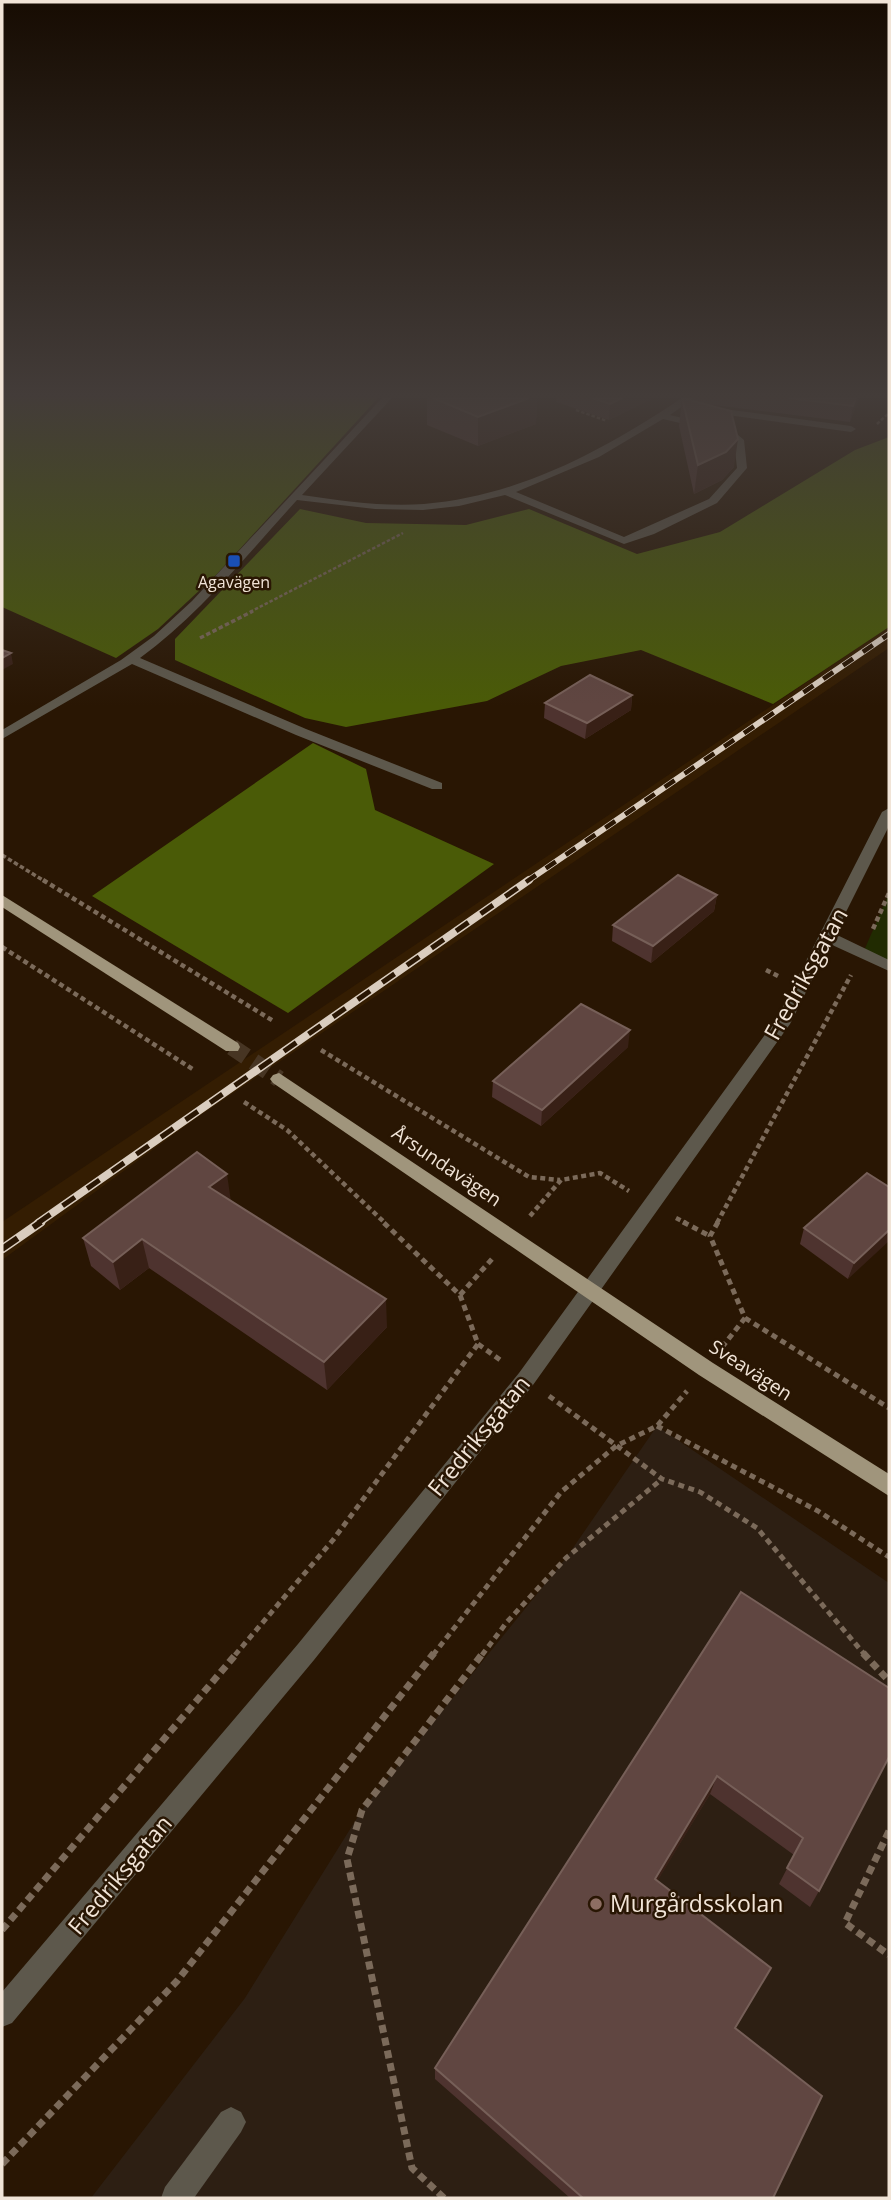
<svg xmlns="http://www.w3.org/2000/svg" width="891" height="2200" font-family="'Open Sans',sans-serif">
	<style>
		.built { fill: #341d02 }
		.education { fill: #2d1f13 }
		.green { fill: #212b01 }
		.forest { fill: #4a5b07 }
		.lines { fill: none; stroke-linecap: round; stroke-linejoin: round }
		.major-tunnel { stroke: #473523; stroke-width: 17; stroke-dasharray: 17 9; stroke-linecap: butt }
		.path-far4 { stroke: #7b6a5a; stroke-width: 2.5; stroke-dasharray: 3.5 2; stroke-linecap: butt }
		.path-far3 { stroke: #7b6a5a; stroke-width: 3.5; stroke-dasharray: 4.5 2.5; stroke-linecap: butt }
		.path-far2 { stroke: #7b6a5a; stroke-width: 4.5; stroke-dasharray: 5 3.5; stroke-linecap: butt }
		.path-far1 { stroke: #7b6a5a; stroke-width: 5; stroke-dasharray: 6 4.5; stroke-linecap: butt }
		.path { stroke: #7b6a5a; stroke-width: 7; stroke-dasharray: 8 5; stroke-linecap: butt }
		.minor { fill: #5d584c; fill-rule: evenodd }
		.major { fill: #a0957c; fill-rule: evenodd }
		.rail-far2-casing { stroke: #dacdbf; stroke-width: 6 }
		.rail-far1-casing { stroke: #dacdbf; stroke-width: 8 }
		.rail-casing { stroke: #dacdbf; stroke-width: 9 }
		.rail-far2 { stroke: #291603; stroke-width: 4.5; stroke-dasharray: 12; stroke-linecap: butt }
		.rail-far1 { stroke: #291603; stroke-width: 5; stroke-dasharray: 15; stroke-linecap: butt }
		.rail { stroke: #291603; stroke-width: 6; stroke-dasharray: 19; stroke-linecap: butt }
		.wall { fill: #4e332f }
		.shaded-wall { fill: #382016 }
		.building { fill: #604641; stroke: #765f58; stroke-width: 2 }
		.transit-dot { fill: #1a4fb4; stroke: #291603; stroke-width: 2.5 }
		.education-dot { fill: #8d6e63; stroke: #291603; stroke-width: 2.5 }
		.labels { text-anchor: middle; stroke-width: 5; stroke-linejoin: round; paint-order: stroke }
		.far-poi-label { font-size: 16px; fill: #f1e4d7; stroke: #291603 }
		.street-label { font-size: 19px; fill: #f1e4d7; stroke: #291603 }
		.near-street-label { font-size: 23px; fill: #f1e4d7; stroke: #291603 }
		.near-poi-label { font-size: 23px; fill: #f1e4d7; stroke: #291603; text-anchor: start }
	</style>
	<rect width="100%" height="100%" fill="#291603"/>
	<!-- built -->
	<polygon class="built" points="889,627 889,648 192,1121 2,1260 2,1222"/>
	<!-- education -->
	<polygon class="education" points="657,1426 889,1583 889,2198 91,2198 245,1998 362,1810 566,1558"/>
	<!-- green -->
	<polygon class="green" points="889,893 889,964 887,965 863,953"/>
	<!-- forest -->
	<g class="forest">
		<polygon points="2,398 378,398 217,574 158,629 116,658 2,607"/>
		<polygon points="889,437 889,627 773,704 641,650 561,666 487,701 346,727 305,718 175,660 175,639 300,509 366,523 466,525 529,509 637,554 720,532 855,450"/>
		<polygon points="313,743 366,769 375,810 494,864 288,1013 92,896"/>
	</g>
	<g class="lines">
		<!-- major-tunnel -->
		<polyline class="major-tunnel" points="232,1047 279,1079"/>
		<!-- path-far4 -->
		<g class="path-far4">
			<polyline points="576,410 607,421"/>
			<polyline points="877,424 889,413"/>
			<polyline points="250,612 403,533"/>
		</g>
		<!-- path-far3 -->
		<g class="path-far3">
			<polyline points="200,638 253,611"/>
			<polyline points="2,855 46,882"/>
		</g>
		<!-- path-far2 -->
		<g class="path-far2">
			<polyline points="43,880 275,1022"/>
			<polyline points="873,929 889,893"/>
			<polyline points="2,947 194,1070"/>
			<polyline points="766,970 778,976"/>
			<polyline points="321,1050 529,1177 560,1180"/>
			<polyline points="244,1102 287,1130 385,1223"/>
			<polyline points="530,1216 561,1180 600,1173 629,1191"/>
			<polyline points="676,1218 686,1223"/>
			<polyline points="717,1223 851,975"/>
		</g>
		<!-- path-far1 -->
		<g class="path-far1">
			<polyline points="683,1222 710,1236"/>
			<polyline points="718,1222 710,1236 745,1318 723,1346"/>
			<polyline points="460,1295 492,1259"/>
			<polyline points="745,1318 889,1408"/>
			<polyline points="478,1344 503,1362"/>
			<polyline points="549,1396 662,1479 700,1492 757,1528 865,1655"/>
			<polyline points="657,1426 818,1511 889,1557"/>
			<polyline points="235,1655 333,1540 478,1344 460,1295 383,1222"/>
			<polyline points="433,1655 561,1492 616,1446 657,1426 687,1391"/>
			<polyline points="482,1655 507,1622 566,1558 662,1479"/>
		</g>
		<!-- path -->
		<g class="path">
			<polyline points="863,1653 889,1681"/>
			<polyline points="889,1831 845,1923 889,1955"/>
			<polyline points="2,1930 237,1653"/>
			<polyline points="2,2164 177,1981 434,1653"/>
			<polyline points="444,2198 412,2168 347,1859 362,1810 483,1653"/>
		</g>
		<!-- minor -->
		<g class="minor">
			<path d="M382,398H392L302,495C342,501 384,507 424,504C520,496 604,450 682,398H694L670,415L732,430L744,440L747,468L717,503L654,534L624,544L505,495L459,506L423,510L375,509L297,500C247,555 200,614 140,658L306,729L442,783V789H432L296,735L132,664L2,739V730L121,660L154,636L192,601ZM663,419L726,434L734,441L737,468L709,499L624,537L516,492L599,457Z"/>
			<polygon points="709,407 851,426 856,429 851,432 706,412 704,410"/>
			<polygon points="889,808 889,826 835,934 889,960 889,971 830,944 790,1024 533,1385 314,1660 12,2023 2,2027 2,1992 298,1644 519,1373 777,1018 882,812"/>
			<polygon points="231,2107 241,2112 246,2122 241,2132 194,2198 161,2198 165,2187 221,2112"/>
		</g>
		<!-- major -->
		<g class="major">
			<polygon points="2,895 238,1043 240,1047 238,1051 226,1051 2,907"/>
			<polygon points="279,1073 713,1363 889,1474 889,1496 699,1375 273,1083 270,1079 273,1075"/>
		</g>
		<!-- rail-far2 casing -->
		<g class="rail-far2-casing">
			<polyline id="rail-far2" points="526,882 889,634"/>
		</g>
		<!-- rail-far1 casing -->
		<g class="rail-far1-casing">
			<polyline id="rail-far1" points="38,1223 529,880"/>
		</g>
		<!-- rail casing -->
		<g class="rail-casing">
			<polyline id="rail" points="2,1249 41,1222"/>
		</g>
		<!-- rail-far2 -->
		<use href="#rail-far2" class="rail-far2"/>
		<!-- rail-far1 -->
		<use href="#rail-far1" class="rail-far1"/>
		<!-- rail -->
		<use href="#rail" class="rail"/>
	</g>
	<!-- wall -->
	<g class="wall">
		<polygon points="427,398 537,398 536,424 478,446 427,425"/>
		<polygon points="556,398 653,398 609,420 556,402"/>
		<polygon points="682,398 693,401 693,398 859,398 850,422 705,404 734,467 722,480 694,494 679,426"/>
		<polygon points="632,695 631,710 585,739 544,718 545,703"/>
		<polygon points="717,895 714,911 651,963 612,941 613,925"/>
		<polygon points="628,1047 541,1126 492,1097 493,1081"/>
		<polygon points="889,1187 848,1279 800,1244 804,1228"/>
		<polygon points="231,1201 387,1327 327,1390 149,1268 120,1290 91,1266 83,1238"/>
		<polygon points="741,1592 819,1891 810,1907 779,1884 794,1855 710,1794 657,1881 735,2028 773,2198 570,2198 435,2079 435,2068"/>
	</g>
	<!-- shaded-wall -->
	<g class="shaded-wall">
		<polygon points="529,398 537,398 536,424 478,446 478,417"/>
		<polygon points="622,398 653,398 609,420 610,404"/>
		<polygon points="856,398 859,398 850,422 853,406"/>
		<polygon points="738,439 734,467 722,480 694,494 698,465"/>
		<polygon points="11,653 13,664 2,670 2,658"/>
		<polygon points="632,695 631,710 585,739 587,723"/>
		<polygon points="717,895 714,911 651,963 653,946"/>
		<polygon points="630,1030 628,1047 541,1126 542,1110"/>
		<polygon points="227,1174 231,1202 209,1187"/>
		<polygon points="889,1230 889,1241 848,1279 854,1263"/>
		<polygon points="142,1239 149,1268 120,1290 113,1262"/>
		<polygon points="386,1299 387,1327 327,1390 324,1362"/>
		<polygon points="717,1776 710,1794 649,1895 655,1879"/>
	</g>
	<!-- building -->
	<g class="building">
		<polygon points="433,398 529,398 478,417"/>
		<polygon points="592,398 622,398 610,404"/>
		<polygon points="682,398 731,411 738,439 726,452 698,465"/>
		<polygon points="788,398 856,398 853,406"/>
		<polygon points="2,650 11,653 2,658"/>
		<polygon points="590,675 632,695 587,723 545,703"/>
		<polygon points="678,875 717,895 653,946 613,925"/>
		<polygon points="581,1004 630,1030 542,1110 493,1081"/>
		<polygon points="197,1152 227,1174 209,1187 386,1299 324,1362 142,1239 113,1262 83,1238"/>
		<polygon points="867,1173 889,1187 889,1230 854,1263 804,1228"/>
		<polygon points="741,1592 889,1688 889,1757 819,1891 787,1868 803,1838 717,1776 655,1879 771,1968 735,2028 822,2096 773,2198 583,2198 435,2068"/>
	</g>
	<!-- sky -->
	<linearGradient id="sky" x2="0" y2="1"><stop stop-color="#170c02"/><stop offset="0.56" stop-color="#433c39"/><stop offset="1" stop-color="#433c39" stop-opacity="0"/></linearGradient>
	<rect width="891" height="706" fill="url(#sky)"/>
	<!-- markers -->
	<rect class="transit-dot" x="227" y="554" width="14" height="14" rx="3.5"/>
	<circle class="education-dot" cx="596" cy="1904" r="7"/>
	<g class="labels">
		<!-- far-poi labels -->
		<g class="far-poi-label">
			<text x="234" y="588">Agavägen</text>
		</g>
		<!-- street labels -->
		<g class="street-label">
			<text transform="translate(447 1166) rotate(34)" y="7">Årsundavägen</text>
			<text transform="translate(751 1370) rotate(33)" y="7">Sveavägen</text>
		</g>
		<!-- near-street labels -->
		<g class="near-street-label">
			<text transform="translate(806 974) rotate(-61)" y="8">Fredriksgatan</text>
			<text transform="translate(479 1436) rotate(-51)" y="8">Fredriksgatan</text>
			<text transform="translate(120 1875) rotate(-50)" y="8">Fredriksgatan</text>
		</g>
		<!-- near-poi labels -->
		<g class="near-poi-label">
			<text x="610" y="1912">Murgårdsskolan</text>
		</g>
	</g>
	<!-- border -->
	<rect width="891" height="2200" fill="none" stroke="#f1e4d7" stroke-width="7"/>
</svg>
